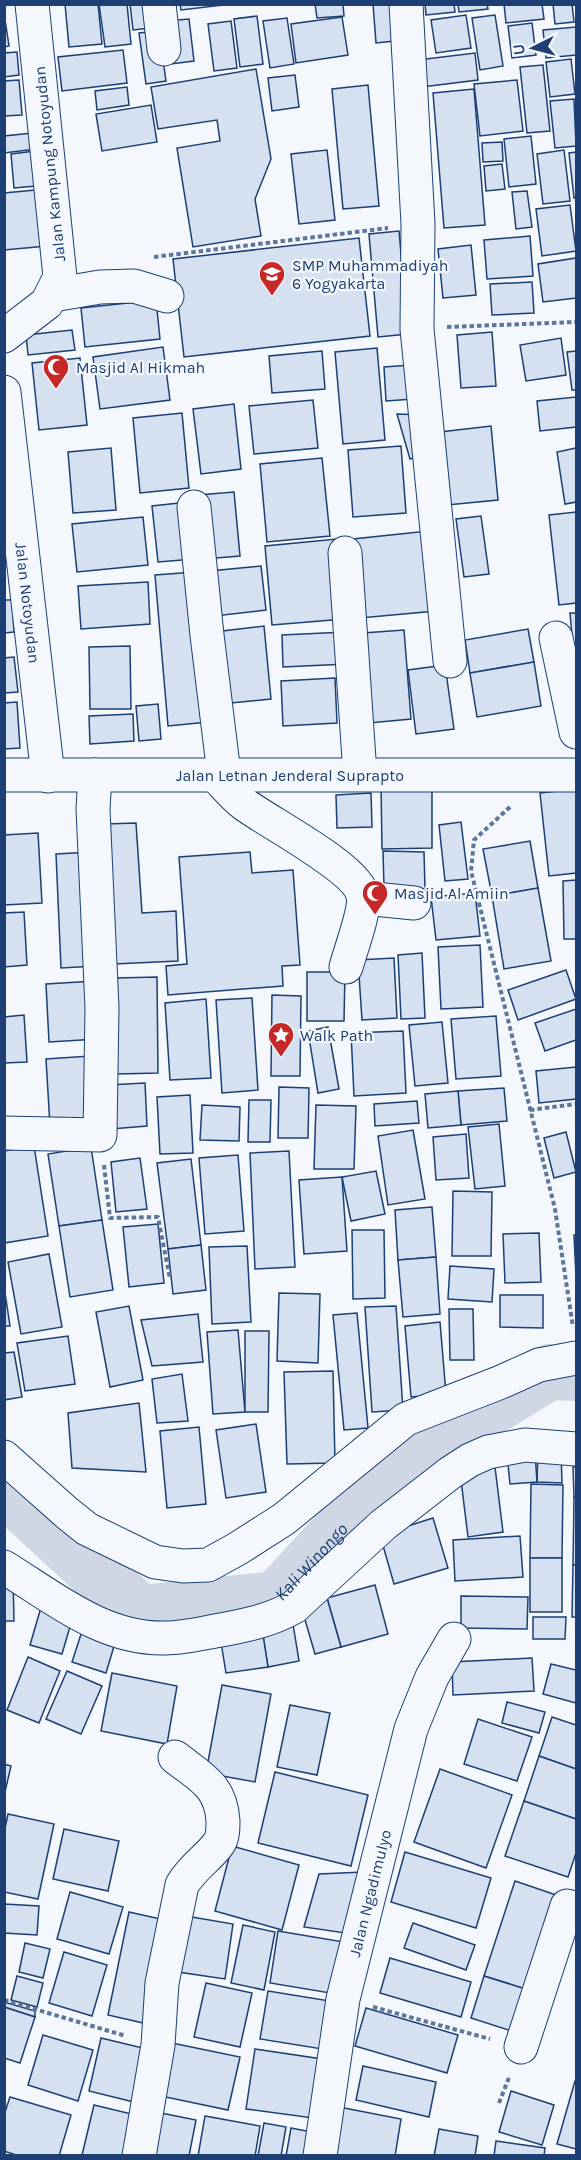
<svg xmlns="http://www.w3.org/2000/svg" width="581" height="2160" font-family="Karla,sans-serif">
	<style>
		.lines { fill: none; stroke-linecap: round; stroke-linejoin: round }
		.river { stroke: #cfd7e4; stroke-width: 56 }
		.building { fill: #d5e0f0; stroke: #1d3f73; stroke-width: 1.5 }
		.minor-casing { stroke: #1d3f73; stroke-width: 35 }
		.major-casing { stroke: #1d3f73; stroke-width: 35 }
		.path { stroke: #5e769c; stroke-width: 4; stroke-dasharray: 4.5 3; stroke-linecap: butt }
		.minor { stroke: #f4f7fb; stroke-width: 33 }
		.major { stroke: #f4f7fb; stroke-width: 33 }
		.labels { text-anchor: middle; stroke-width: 4.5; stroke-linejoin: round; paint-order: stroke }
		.street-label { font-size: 16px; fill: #1d3f73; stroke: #f4f7fb }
		.poi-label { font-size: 16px; fill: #1d3f73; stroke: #f4f7fb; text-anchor: start }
		.water-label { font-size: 18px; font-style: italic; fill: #1d3f73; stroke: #f4f7fb }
	</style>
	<rect width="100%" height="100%" fill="#f4f7fb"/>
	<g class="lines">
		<!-- river -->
		<path class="river" id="s1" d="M4,1493L15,1498L140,1613L277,1599L406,1459L549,1372L576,1373"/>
	</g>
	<!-- building -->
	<g class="building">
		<polygon points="65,4 98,4 102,44 69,47"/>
		<polygon points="99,4 127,4 131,44 105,47"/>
		<polygon points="130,4 155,4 159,27 133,30"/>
		<polygon points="180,4 232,4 181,10"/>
		<polygon points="315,4 343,4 344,16 317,18"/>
		<polygon points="373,4 402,4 404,40 376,43"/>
		<polygon points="425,4 454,4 455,12 426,15"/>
		<polygon points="458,4 487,4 488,9 459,12"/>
		<polygon points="504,4 542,4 544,19 506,23"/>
		<polygon points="553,4 572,4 574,22 555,24"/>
		<polygon points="4,13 9,46 4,47"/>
		<polygon points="466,15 471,48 436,53 431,20"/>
		<polygon points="495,15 503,66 480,70 472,18"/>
		<polygon points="257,16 263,64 240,67 234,19"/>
		<polygon points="342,17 348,55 296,63 291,24"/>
		<polygon points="287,18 294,64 270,68 263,21"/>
		<polygon points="189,19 194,61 171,64 166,21"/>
		<polygon points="231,21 237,68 214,71 208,24"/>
		<polygon points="532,23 536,55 512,58 508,26"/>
		<polygon points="576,27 576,55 546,58 543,30"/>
		<polygon points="159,31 166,81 146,84 139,33"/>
		<polygon points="123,50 127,83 62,91 58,57"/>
		<polygon points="17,52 19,75 4,77 4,53"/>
		<polygon points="475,53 478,80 414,88 410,61"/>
		<polygon points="571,59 575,94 550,97 546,62"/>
		<polygon points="543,65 550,131 527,133 520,67"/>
		<polygon points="256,69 271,159 255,199 261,236 193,247 177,148 220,141 217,120 158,129 151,87"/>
		<polygon points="295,75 299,107 272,111 268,78"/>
		<polygon points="19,80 22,115 4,116 4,81"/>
		<polygon points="517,80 523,131 480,136 474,84"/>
		<polygon points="368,85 379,206 343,209 332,89"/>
		<polygon points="127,87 129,105 97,110 95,91"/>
		<polygon points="474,89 485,225 444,228 433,93"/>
		<polygon points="574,99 576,146 555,148 550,101"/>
		<polygon points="151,105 157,142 102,151 96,114"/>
		<polygon points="42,132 44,148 4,153 4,136"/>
		<polygon points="531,136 536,184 509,187 504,139"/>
		<polygon points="502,142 503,161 483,162 482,143"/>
		<polygon points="43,150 47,185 14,188 11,154"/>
		<polygon points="327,150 335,220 299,224 291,154"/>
		<polygon points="564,150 570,201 543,204 537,154"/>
		<polygon points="576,152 576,197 574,198 569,153"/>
		<polygon points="502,164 505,189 486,191 484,166"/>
		<polygon points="46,189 47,246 4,250 4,193"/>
		<polygon points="527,191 532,227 516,229 512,192"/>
		<polygon points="570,205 576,251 542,256 536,209"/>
		<polygon points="399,231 408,334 378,337 369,234"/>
		<polygon points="530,236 533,276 487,279 484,240"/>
		<polygon points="359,238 370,336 184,357 173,259"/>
		<polygon points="471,245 476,295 443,298 438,249"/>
		<polygon points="576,258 576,298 543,302 538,264"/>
		<polygon points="532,282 534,313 492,315 490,284"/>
		<polygon points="156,300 160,339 85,347 81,308"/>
		<polygon points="72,330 75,350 28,355 26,335"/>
		<polygon points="492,332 496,386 461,388 457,335"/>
		<polygon points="561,338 566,375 526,381 520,345"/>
		<polygon points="163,347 170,400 100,409 93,357"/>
		<polygon points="377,348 385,440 343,444 335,352"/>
		<polygon points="322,351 325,389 272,393 269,356"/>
		<polygon points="576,351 576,390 572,390 567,352"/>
		<polygon points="80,358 87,425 39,430 32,363"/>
		<polygon points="411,365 413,399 386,401 384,367"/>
		<polygon points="576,397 576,427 540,431 537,401"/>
		<polygon points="313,400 318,448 254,454 249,406"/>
		<polygon points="234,404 241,469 201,474 193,409"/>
		<polygon points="182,413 189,488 140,493 133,418"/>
		<polygon points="397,414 422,415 420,456 410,459"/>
		<polygon points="491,426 498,500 447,505 440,432"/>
		<polygon points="401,446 406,513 353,517 348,450"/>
		<polygon points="111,448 116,510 73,513 68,452"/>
		<polygon points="576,448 576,502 565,504 557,452"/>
		<polygon points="322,458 330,536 267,542 260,464"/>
		<polygon points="234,492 240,556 204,559 198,495"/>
		<polygon points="188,502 194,559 158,562 152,506"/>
		<polygon points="576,512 576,603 559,605 549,515"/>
		<polygon points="481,516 489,574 464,577 456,519"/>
		<polygon points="143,517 148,565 77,572 72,524"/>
		<polygon points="428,531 436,611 360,618 353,539"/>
		<polygon points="337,539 344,619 272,625 265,546"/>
		<polygon points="261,566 266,610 215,616 210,571"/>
		<polygon points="195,572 208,722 168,726 155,575"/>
		<polygon points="148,582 150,624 81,629 78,586"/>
		<polygon points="4,600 12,600 14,632 4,633"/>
		<polygon points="570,613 576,613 576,680"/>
		<polygon points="264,626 271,699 221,704 214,632"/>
		<polygon points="528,629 534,662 470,673 465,640"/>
		<polygon points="404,630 411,719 369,723 363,633"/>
		<polygon points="345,632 347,664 283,667 282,635"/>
		<polygon points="130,646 131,709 90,709 89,647"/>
		<polygon points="14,657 18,692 4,693 4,658"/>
		<polygon points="534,662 541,706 477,717 470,673"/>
		<polygon points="445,665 454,729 416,734 408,670"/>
		<polygon points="335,678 337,723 283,726 281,681"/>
		<polygon points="17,702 20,748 4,749 4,703"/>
		<polygon points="158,704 161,739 139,741 136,706"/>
		<polygon points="133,714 134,741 90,744 89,716"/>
		<polygon points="432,784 432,848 382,849 381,785"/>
		<polygon points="576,789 576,873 549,876 540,793"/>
		<polygon points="371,793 372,827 337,828 336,795"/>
		<polygon points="461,822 468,879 445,881 439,825"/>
		<polygon points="136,823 142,913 176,911 178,961 114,964 105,824"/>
		<polygon points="38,833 42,903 4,905 4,835"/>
		<polygon points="530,841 538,888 492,896 483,849"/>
		<polygon points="383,851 424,852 425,889 384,887"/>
		<polygon points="91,852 96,966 61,968 56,854"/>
		<polygon points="250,852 252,873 293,870 300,965 282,966 283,986 168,995 166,966 187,964 179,857"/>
		<polygon points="576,880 576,939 564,939 563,881"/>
		<polygon points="538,888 551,961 504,969 492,896"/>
		<polygon points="475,893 480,936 436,940 431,897"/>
		<polygon points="24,912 27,965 4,967 4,913"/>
		<polygon points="480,945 483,1007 441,1009 438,947"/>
		<polygon points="422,953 425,1018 401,1019 398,955"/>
		<polygon points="394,958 397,1018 362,1020 358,960"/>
		<polygon points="566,970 576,999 518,1020 508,990"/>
		<polygon points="307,972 345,972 344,1021 307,1021"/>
		<polygon points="157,977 158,1073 117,1074 115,978"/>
		<polygon points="95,981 98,1039 49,1042 46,984"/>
		<polygon points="272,995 301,996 300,1076 271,1076"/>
		<polygon points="252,998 258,1090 222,1093 216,1000"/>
		<polygon points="206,999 211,1078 170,1080 165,1003"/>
		<polygon points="576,1009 576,1040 545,1051 535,1023"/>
		<polygon points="24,1015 27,1062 4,1063 4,1017"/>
		<polygon points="496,1016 501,1076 456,1079 451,1019"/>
		<polygon points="442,1022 448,1083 415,1086 409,1025"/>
		<polygon points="328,1027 339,1089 318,1093 308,1031"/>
		<polygon points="403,1031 406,1093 354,1096 351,1033"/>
		<polygon points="90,1056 95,1123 50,1126 46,1059"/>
		<polygon points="576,1067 576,1099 539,1103 536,1071"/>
		<polygon points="145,1083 147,1126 111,1129 108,1085"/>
		<polygon points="279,1087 309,1088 308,1138 278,1138"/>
		<polygon points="504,1088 507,1121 461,1125 458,1091"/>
		<polygon points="458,1091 461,1125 428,1128 425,1094"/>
		<polygon points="190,1095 193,1153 160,1154 157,1097"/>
		<polygon points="249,1100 271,1100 270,1142 248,1142"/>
		<polygon points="417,1101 419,1123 375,1126 374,1104"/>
		<polygon points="202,1105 240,1107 239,1141 200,1140"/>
		<polygon points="316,1105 356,1106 354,1169 314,1169"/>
		<polygon points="499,1124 505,1186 475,1189 468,1127"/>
		<polygon points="413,1130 425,1199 388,1205 378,1136"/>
		<polygon points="566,1132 576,1172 554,1178 544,1138"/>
		<polygon points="466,1134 469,1178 436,1180 433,1137"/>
		<polygon points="34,1146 48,1236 4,1243 4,1151"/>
		<polygon points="91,1147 102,1220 59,1226 48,1154"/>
		<polygon points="289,1151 295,1267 255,1269 250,1153"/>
		<polygon points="238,1155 244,1231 205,1234 199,1158"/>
		<polygon points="140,1158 147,1209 116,1212 111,1162"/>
		<polygon points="191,1159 201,1245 168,1249 157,1163"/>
		<polygon points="376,1171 385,1214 351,1221 342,1177"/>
		<polygon points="342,1177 347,1251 304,1254 299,1180"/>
		<polygon points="453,1191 492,1192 491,1256 452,1256"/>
		<polygon points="432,1207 436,1257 398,1260 395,1210"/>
		<polygon points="102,1220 113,1290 70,1297 59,1226"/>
		<polygon points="158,1224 164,1283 129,1287 123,1227"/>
		<polygon points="352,1230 384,1230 385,1298 353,1299"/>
		<polygon points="539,1233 541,1282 505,1283 503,1234"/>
		<polygon points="574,1235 576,1235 576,1277"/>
		<polygon points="201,1245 206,1290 173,1294 168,1249"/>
		<polygon points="247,1246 251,1322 212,1324 209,1247"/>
		<polygon points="49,1254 62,1327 21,1334 8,1262"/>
		<polygon points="436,1257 440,1314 403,1317 398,1260"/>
		<polygon points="450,1266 494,1269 492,1302 448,1299"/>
		<polygon points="4,1286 10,1326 4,1326"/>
		<polygon points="279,1293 320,1294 318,1363 277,1361"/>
		<polygon points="500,1295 543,1295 543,1328 500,1327"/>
		<polygon points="129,1306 143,1380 110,1387 96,1312"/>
		<polygon points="396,1306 403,1410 372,1412 365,1307"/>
		<polygon points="449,1309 473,1309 474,1360 450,1360"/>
		<polygon points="357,1313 368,1428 344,1430 333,1315"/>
		<polygon points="198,1314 203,1362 152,1366 141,1320"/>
		<polygon points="440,1322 446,1394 411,1397 405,1326"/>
		<polygon points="238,1330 245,1412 213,1414 207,1332"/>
		<polygon points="245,1331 269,1331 268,1412 245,1412"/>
		<polygon points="68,1336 75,1384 25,1391 17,1343"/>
		<polygon points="14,1352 22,1397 4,1400 4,1353"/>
		<polygon points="333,1371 335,1463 287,1464 284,1372"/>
		<polygon points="182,1374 188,1421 157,1423 152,1379"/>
		<polygon points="139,1403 146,1472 72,1468 68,1413"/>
		<polygon points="256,1424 266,1492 226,1498 216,1430"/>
		<polygon points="199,1427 206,1504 167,1508 160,1431"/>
		<polygon points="538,1450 561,1451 562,1483 537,1482"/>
		<polygon points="535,1452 537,1482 510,1484 507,1454"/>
		<polygon points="495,1467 503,1532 468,1537 460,1472"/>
		<polygon points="573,1467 576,1467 576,1497 574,1497"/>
		<polygon points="531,1484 563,1485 562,1558 530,1558"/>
		<polygon points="574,1497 576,1497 576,1565 573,1565"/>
		<polygon points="433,1518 448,1568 394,1584 380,1535"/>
		<polygon points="520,1536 523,1577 455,1581 453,1540"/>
		<rect x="530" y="1558" width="32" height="54"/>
		<polygon points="573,1565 576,1565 576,1617 572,1617"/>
		<polygon points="4,1577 13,1577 14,1621 4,1621"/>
		<polygon points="375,1585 388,1634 341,1647 327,1598"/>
		<polygon points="461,1596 528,1597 527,1629 461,1628"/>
		<polygon points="327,1598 341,1647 315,1654 301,1606"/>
		<polygon points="42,1604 74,1613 62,1654 30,1645"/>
		<polygon points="533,1617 566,1617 565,1639 533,1639"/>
		<polygon points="293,1624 299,1661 268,1667 262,1629"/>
		<polygon points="84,1625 117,1636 106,1673 72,1662"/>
		<polygon points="262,1629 268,1667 226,1673 220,1636"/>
		<polygon points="28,1657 60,1671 39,1723 7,1710"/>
		<polygon points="532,1658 534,1691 453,1695 452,1662"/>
		<polygon points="551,1664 576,1670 576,1703 543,1694"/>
		<polygon points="67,1671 102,1686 81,1734 46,1719"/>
		<polygon points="112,1673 177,1686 167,1744 101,1731"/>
		<polygon points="222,1685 271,1694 255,1782 206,1773"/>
		<polygon points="507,1702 545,1712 539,1733 502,1723"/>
		<polygon points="290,1705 330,1713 317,1775 277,1767"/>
		<polygon points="552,1717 576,1725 576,1769 539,1756"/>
		<polygon points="478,1719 532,1737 517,1781 464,1764"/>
		<polygon points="539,1756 576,1769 576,1819 524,1801"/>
		<polygon points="4,1764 11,1766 4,1796"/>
		<polygon points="440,1769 512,1795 486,1868 414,1842"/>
		<polygon points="275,1772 368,1795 351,1866 258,1843"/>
		<polygon points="524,1801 576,1819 576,1853 568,1877 505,1856"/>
		<polygon points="8,1814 54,1824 38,1899 4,1892 4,1833"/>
		<polygon points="64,1829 119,1841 108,1891 53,1879"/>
		<polygon points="232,1846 299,1865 282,1930 215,1911"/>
		<polygon points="405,1852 491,1878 476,1928 391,1902"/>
		<polygon points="363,1872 352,1934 304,1927 319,1874"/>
		<polygon points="515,1881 565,1898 535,1992 484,1976"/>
		<polygon points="70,1892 123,1907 109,1954 57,1939"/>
		<polygon points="4,1904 39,1906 37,1935 4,1933"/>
		<polygon points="129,1912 174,1922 152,2025 108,2015"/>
		<polygon points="186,1916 233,1924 225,1979 178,1972"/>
		<polygon points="413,1923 475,1945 466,1970 404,1948"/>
		<polygon points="243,1925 275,1932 264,1990 231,1983"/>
		<polygon points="278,1931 344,1942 336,1994 270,1983"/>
		<polygon points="25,1943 50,1949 43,1978 19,1972"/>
		<polygon points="64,1952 107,1965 92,2016 49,2003"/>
		<polygon points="390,1958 471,1982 461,2017 380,1993"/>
		<polygon points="17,1976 43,1983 37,2007 11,2000"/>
		<polygon points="484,1976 535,1992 521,2034 471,2018"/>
		<polygon points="206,1983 252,1993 240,2047 194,2037"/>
		<polygon points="268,1991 330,2001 322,2049 260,2039"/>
		<polygon points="4,2002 35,2011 35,2017 4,2007"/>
		<polygon points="4,2007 35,2017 20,2063 4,2058"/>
		<polygon points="366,2008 458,2035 447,2073 355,2046"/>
		<polygon points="43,2035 93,2050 78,2101 28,2085"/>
		<polygon points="101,2038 151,2050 138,2103 89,2091"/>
		<polygon points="167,2042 240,2057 228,2110 156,2095"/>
		<polygon points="255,2049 322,2059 313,2118 246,2109"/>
		<polygon points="363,2066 436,2082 429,2117 356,2100"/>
		<polygon points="575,2081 576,2081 576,2149 557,2144"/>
		<polygon points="511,2091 554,2105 542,2145 499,2132"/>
		<polygon points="10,2097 71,2115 59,2156 19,2156 4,2151 4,2115"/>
		<polygon points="94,2105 140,2116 130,2156 82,2155"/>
		<polygon points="339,2107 401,2119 395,2156 330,2156"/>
		<polygon points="156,2112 196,2120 189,2156 146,2156"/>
		<polygon points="205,2116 260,2126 255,2156 198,2156"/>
		<polygon points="264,2123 286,2127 281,2156 258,2156"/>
		<polygon points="291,2128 317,2133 312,2156 286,2156"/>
		<polygon points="439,2129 478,2136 475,2156 434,2156"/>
		<polygon points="496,2141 545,2148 544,2156 494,2156"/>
	</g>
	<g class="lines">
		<!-- minor casing -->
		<g class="minor-casing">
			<g id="minor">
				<polyline points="159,4 164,49"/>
				<polyline points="406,4 418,224 417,329 450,661"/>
				<polyline points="53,295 100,287 134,286 167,296"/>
				<polyline points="4,336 47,303 60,277 32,4"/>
				<path id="s2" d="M4,392L48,776"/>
				<polyline points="194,507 207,635 224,774"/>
				<polyline points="345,553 360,774"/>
				<polyline points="556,638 576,732"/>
				<path d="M215,775C224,784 233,796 244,804C269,823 358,868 363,896C366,909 350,952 346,967"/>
				<polyline points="364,898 414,903"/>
				<polyline points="4,1133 100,1135 102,1008 93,809 95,775"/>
				<polyline points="4,1457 67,1513 87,1529 155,1562 183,1566 208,1565 237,1549 284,1519 406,1419 501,1382 539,1365 576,1358"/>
				<path d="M4,1567C54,1598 104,1640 166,1638C182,1638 199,1634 215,1631C243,1626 270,1621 294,1607L383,1525L450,1473L470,1460L488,1452L525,1445L576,1449"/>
				<polyline points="521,2047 567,1906 576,1908"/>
				<path d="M139,2156L158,2045L162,1983L182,1885C194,1865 208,1859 219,1843C223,1838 223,1827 223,1821C221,1785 200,1777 175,1757"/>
				<path id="s3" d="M320,2156L343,1999L411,1729L432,1677L454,1639"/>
			</g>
		</g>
		<!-- major casing -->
		<g class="major-casing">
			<g id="major">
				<path id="s4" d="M4,775H576"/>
			</g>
		</g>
		<!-- path -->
		<g class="path">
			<polyline points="154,257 388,228"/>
			<polyline points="447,327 576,322"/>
			<polyline points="510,807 474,840 471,871 555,1209 573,1327"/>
			<polyline points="530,1110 576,1104"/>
			<polyline points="104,1165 110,1218 158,1217 170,1279"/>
			<polyline points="4,2000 126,2036"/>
			<polyline points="373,2007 490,2039"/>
			<polyline points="499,2103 510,2075"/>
		</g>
		<!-- minor -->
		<use href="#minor" class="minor"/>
		<!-- major -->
		<use href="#major" class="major"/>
	</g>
	<!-- icons -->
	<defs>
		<g id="school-pin" transform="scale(1.35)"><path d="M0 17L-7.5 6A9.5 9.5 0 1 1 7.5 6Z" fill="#c62828" stroke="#f4f7fb"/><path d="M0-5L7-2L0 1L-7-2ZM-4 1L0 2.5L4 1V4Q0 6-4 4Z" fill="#fff"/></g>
		<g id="mosque-pin" transform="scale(1.35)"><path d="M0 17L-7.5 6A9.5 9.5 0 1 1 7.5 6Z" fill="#c62828" stroke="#f4f7fb"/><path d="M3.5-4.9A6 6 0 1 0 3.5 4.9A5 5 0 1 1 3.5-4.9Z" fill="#fff"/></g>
		<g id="sight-pin" transform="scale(1.35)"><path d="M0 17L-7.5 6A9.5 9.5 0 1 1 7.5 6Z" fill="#c62828" stroke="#f4f7fb"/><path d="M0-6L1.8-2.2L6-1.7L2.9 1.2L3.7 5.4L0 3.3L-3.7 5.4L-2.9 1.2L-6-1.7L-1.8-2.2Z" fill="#fff"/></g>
	</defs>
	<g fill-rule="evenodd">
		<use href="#school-pin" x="272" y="274"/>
		<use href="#mosque-pin" x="56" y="367"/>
		<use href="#mosque-pin" x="375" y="893"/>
		<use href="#sight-pin" x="281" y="1035"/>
	</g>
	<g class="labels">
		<!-- street labels -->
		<g class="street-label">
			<text transform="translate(49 164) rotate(-96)" y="6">Jalan Kampung Notoyudan</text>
			<text dy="6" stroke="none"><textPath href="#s2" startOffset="212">Jalan Notoyudan</textPath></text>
			<text dy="6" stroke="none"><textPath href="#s4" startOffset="286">Jalan Letnan Jenderal Suprapto</textPath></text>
			<text dy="6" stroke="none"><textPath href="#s3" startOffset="268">Jalan Ngadimulyo</textPath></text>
		</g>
		<!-- poi labels -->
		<g class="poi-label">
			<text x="292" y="271">SMP Muhammadiyah<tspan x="292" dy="18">6 Yogyakarta</tspan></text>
			<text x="76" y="373">Masjid Al Hikmah</text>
			<text x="394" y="899">Masjid Al Amiin</text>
			<text x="300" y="1041">Walk Path</text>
		</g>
		<!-- water labels -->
		<g class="water-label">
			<text dy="6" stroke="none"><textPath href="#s1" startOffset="370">Kali Winongo</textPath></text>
		</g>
	</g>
	<!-- border -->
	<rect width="581" height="2160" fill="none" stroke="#1d3f73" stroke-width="12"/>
	<!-- north arrow -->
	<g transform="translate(533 48) rotate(264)" stroke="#f4f7fb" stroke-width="4.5" paint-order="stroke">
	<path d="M0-4.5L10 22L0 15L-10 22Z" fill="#1d3f73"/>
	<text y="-9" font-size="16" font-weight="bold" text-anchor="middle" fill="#1d3f73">U</text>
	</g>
</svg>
